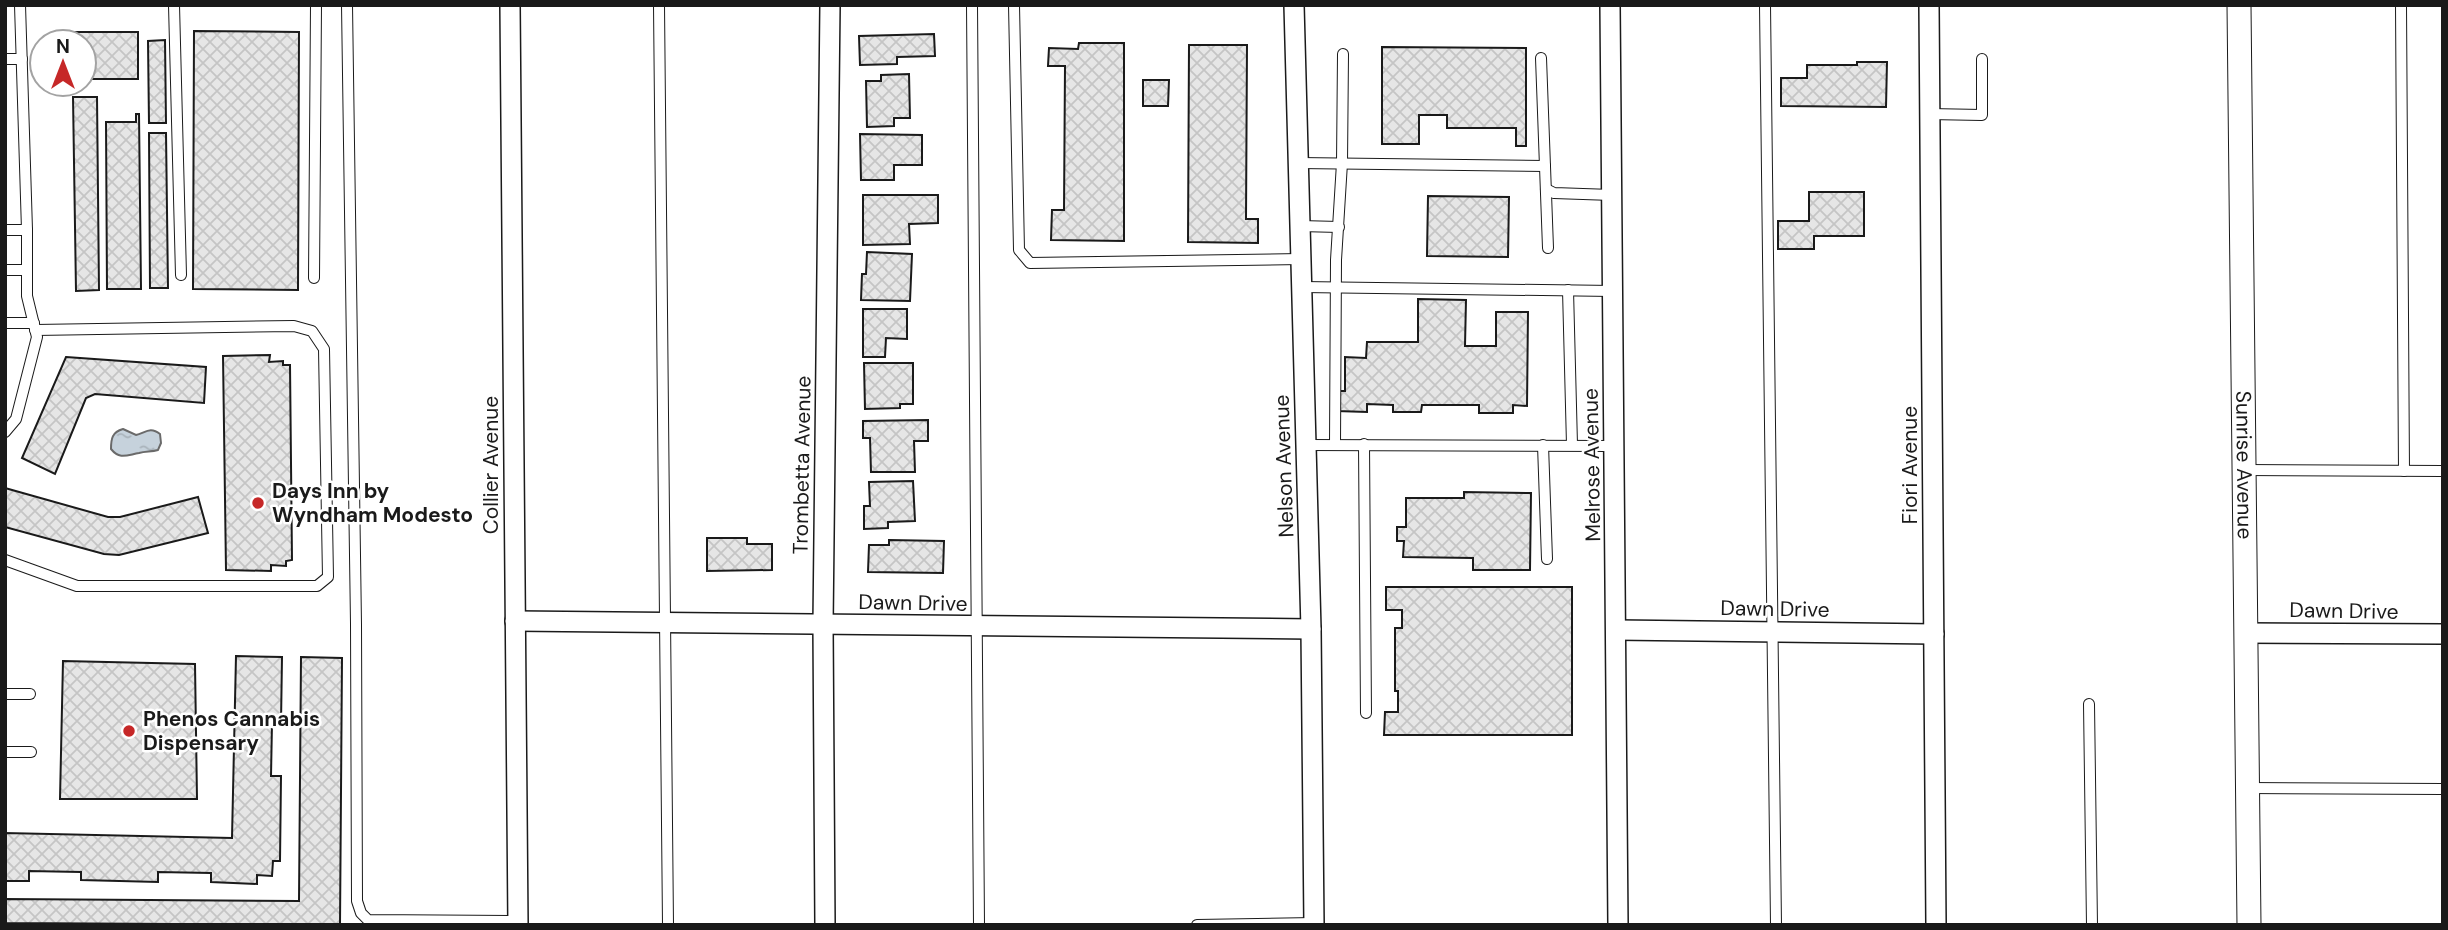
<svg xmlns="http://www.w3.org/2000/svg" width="2448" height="930" font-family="'DM Sans',sans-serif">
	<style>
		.water { fill: url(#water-ripples); stroke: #6a6a6a; stroke-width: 2 }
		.building { fill: url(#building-cross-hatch); stroke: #1a1a1a; stroke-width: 2 }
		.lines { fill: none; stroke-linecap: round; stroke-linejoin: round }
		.service-casing { stroke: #1a1a1a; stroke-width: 12 }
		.minor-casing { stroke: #1a1a1a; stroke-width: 22 }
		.tertiary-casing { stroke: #1a1a1a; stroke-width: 25 }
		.service { stroke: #fff; stroke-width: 10 }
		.minor { stroke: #fff; stroke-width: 19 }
		.tertiary { stroke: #fff; stroke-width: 23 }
		.poi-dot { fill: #c62828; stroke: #fff; stroke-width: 2.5 }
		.labels { text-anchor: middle; stroke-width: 5; stroke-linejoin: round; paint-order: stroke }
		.street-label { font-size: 21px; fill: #1a1a1a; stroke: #fff }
		.poi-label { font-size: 21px; font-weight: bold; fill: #1a1a1a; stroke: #fff; text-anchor: start }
	</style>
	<defs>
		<pattern id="water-ripples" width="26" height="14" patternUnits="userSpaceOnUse" patternTransform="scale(1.75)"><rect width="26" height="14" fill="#c6d2dc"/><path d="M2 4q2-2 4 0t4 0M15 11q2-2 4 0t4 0" fill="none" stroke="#aab4bc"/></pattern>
		<pattern id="building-cross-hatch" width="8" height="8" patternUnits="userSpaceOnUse" patternTransform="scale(1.75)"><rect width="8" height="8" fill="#e6e6e6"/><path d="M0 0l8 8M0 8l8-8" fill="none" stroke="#c5c5c5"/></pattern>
	</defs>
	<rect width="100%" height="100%" fill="#fff"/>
	<!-- water -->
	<path class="water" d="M123,429L136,435C145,433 150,426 160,434L161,443L158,450C151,452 146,451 139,453C127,455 120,460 111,449C111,439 112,432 123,429Z"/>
	<!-- building -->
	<g class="building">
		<polygon points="194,31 299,32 298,290 193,289"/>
		<polygon points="66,32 138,32 138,79 84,79 84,42 66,42"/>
		<polygon points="934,34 935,56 897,57 897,64 860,65 859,36"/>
		<polygon points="165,40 166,123 149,123 148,41"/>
		<polygon points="1079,43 1124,43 1124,241 1051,240 1052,210 1064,210 1065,66 1048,66 1049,48 1078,49"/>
		<polygon points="1189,45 1247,45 1246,219 1258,219 1258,243 1188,242"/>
		<polygon points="1382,47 1526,48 1526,146 1516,146 1516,128 1447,128 1447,115 1419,115 1419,144 1382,144"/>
		<polygon points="1857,62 1887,62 1886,107 1781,106 1781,78 1807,78 1807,65 1857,65"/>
		<polygon points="909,74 910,118 894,118 894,126 867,127 866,81 881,81 881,75"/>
		<polygon points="1143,80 1169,80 1168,106 1143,106"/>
		<polygon points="73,97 97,97 99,290 76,291"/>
		<polygon points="136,114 139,114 141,289 107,289 106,122 136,122"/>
		<polygon points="149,133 166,133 168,288 150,288"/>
		<polygon points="860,134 922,135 922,165 894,165 894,180 861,180"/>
		<polygon points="1809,192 1864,192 1864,236 1814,236 1814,249 1778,249 1778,221 1809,221"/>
		<polygon points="863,195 938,195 938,223 909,224 910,244 863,245"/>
		<polygon points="1428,196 1509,197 1508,257 1427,256"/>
		<polygon points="867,252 912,254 910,301 861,300 862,274 866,274"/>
		<polygon points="1418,299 1466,300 1465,346 1496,346 1496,312 1528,312 1527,406 1513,405 1513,413 1479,413 1479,405 1422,405 1421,412 1393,412 1393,405 1367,404 1367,412 1337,411 1338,391 1345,391 1345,357 1366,358 1367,342 1418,342"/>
		<polygon points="863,309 907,309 907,339 886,338 885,357 863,357"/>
		<polygon points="270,355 269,362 283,361 283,365 290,365 292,560 286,561 286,566 271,565 271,571 226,570 223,356"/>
		<polygon points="66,357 206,367 204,403 95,394 86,398 55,474 22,458"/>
		<polygon points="864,363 913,363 913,404 900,404 900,408 865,409"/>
		<polygon points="928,420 928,441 914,441 915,472 871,472 870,438 863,438 863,421"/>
		<polygon points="913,481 915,521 888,522 888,528 864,529 864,506 870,506 869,482"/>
		<polygon points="5,488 108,517 120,517 198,497 208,533 119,555 104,554 5,527"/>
		<polygon points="1464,492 1531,493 1530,570 1473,570 1473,558 1403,557 1404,541 1397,541 1397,527 1406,527 1406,498 1464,498"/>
		<polygon points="707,538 747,538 747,544 772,544 772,570 707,571"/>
		<polygon points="889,540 944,541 943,573 868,572 869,545 889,545"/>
		<polygon points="1386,587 1572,587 1572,735 1384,735 1385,712 1398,712 1398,691 1395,691 1395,628 1402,628 1402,610 1386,610"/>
		<polygon points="236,656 282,657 281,723 272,723 271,776 281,776 280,861 273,861 272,876 257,875 257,884 211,882 211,873 158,872 158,882 81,880 81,872 29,871 29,881 5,881 5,833 232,838"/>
		<polygon points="301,657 342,658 340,925 5,923 5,899 299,901"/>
		<polygon points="63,661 195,664 197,799 60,799"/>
	</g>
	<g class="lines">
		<!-- service casing -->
		<g class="service-casing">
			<g id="service">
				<polyline points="174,5 181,275"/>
				<polyline points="347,5 356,624 357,901 361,913 368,920 518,921"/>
				<polyline points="659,5 668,925"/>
				<polyline points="972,5 979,925"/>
				<polyline points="1014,5 1019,250 1030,263 1301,259"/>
				<polyline points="1765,5 1776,925"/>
				<polyline points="2401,5 2404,471"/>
				<polyline points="1541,58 1548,248"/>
				<polyline points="5,59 22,59"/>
				<polyline points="1929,114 1982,115 1982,59"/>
				<polyline points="1298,163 1545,166"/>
				<polyline points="1546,189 1554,193 1612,195"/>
				<polyline points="1300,226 1339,227"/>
				<polyline points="5,230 27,230"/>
				<polyline points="5,270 27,270"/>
				<polyline points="314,278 316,5"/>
				<polyline points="1302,287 1613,291"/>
				<polyline points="1568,290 1572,445"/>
				<polyline points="5,323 34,323"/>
				<polyline points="5,432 16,419 37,337 27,296 27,230 20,5"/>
				<polyline points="1335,444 1336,260 1342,163 1343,54"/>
				<polyline points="1364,444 1366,713"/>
				<polyline points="1306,445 1614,446"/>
				<polyline points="1543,445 1547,559"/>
				<polyline points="2244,470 2443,471"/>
				<polyline points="5,560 77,586 317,586 328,577 324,349 312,331 294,326 35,330"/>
				<polyline points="5,694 30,694"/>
				<polyline points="2089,704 2092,925"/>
				<polyline points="5,752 31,752"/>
				<polyline points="2247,788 2443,789"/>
				<polyline points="1197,925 1314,923"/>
			</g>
		</g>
		<!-- minor casing -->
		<g class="minor-casing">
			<g id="minor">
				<polyline points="510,5 518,925"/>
				<polyline points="1294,5 1311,629 1314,925"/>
				<polyline points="1610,5 1618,925"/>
				<polyline points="1929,5 1936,925"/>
				<polyline points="515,621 1311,629"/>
				<polyline points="1616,630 1934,634"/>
				<polyline points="2245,633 2443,634"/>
				<polyline points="825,925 823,625 830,5"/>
			</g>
		</g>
		<!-- tertiary casing -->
		<g class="tertiary-casing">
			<g id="tertiary">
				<path id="s1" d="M2239,5L2249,925"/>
			</g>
		</g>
		<!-- service -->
		<use href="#service" class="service"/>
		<!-- minor -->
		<use href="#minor" class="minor"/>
		<!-- tertiary -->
		<use href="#tertiary" class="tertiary"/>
	</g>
	<!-- markers -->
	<g class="poi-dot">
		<circle cx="258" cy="503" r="7"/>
		<circle cx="129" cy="731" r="7"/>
	</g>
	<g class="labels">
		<!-- street labels -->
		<g class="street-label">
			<text transform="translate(491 465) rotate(-90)" y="7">Collier Avenue</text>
			<text transform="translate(802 465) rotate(-89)" y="7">Trombetta Avenue</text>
			<text transform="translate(1592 465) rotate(-91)" y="7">Melrose Avenue</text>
			<text transform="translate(1910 465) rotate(-90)" y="7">Fiori Avenue</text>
			<text dy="7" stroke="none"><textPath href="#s1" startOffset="460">Sunrise Avenue</textPath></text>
			<text transform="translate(1284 466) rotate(-92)" y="7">Nelson Avenue</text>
			<text transform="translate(913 603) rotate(1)" y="7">Dawn Drive</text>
			<text transform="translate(1775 609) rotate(1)" y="7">Dawn Drive</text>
			<text transform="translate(2344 611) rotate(1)" y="7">Dawn Drive</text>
		</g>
		<!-- poi labels -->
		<g class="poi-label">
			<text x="272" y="498">Days Inn by<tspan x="272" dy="24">Wyndham Modesto</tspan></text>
			<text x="143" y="726">Phenos Cannabis<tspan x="143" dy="24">Dispensary</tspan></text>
		</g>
	</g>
	<!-- border -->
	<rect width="2448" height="930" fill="none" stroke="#1a1a1a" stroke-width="14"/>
	<!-- north arrow -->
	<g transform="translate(63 63)"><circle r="33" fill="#ffffff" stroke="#a3a3a3" stroke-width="2"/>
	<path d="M0-5L12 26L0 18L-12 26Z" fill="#c62828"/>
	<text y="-10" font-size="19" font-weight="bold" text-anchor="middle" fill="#1a1a1a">N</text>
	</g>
</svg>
